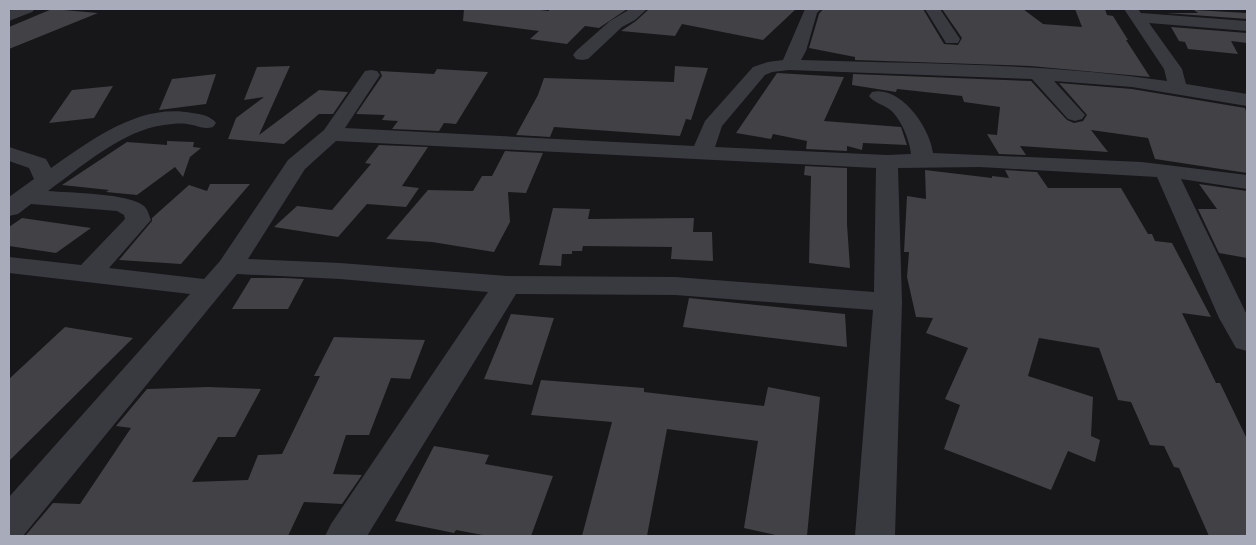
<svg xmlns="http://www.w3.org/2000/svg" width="1256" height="545" font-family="Raleway,sans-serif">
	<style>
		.building { fill: #414146 }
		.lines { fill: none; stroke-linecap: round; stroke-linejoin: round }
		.minor { fill: #393a40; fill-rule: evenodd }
	</style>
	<rect width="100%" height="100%" fill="#171719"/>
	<!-- building -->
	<g class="building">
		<polygon points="52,9 98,13 9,49 9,27"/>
		<polygon points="464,9 532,9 549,11 549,9 627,9 599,28 585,26 567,44 530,39 539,31 463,21"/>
		<polygon points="649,9 796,9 763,40 682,24 675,36 621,31 636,21"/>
		<polygon points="823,9 923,9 944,44 958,45 962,38 942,9 1023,9 1043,24 1082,27 1075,9 1105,9 1107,15 1113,16 1128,40 1126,40 1150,77 1030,66 855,60 855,57 809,48 819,14"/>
		<polygon points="1194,10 1247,13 1247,19 1166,13 1198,13"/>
		<polygon points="1171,27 1247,33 1247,43 1231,41 1238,54 1188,49 1185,42 1179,41"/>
		<polygon points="290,66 259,135 319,90 348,92 333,114 319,114 284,144 228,139 236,118 264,97 244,100 257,67"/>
		<polygon points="675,66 708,68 691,120 686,119 680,136 554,127 550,137 516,135 538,95 544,78 674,82"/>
		<polygon points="437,69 488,72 456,124 444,123 439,131 392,129 398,121 382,120 385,115 356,114 382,76 380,71 434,74"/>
		<polygon points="777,73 844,77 824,121 901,127 907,145 863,143 862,150 847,146 847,151 806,149 807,141 773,134 771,139 736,133"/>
		<polygon points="216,74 206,104 159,110 172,79"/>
		<polygon points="853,74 1031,81 1067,120 1074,123 1083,121 1087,115 1059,83 1132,89 1245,108 1247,114 1247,173 1155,159 1148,138 1091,130 1108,152 1020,146 1026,155 999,154 987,134 997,135 1000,107 964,102 962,96 897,89 896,92 852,85"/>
		<polygon points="113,86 94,118 49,123 72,90"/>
		<polygon points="167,141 194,142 193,147 201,148 190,157 183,177 175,167 137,195 106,192 109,190 62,185 127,142 167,145"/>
		<polygon points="379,145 428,147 402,186 419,188 406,207 367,204 338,237 274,227 297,206 332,210 371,164 365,163"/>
		<polygon points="505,151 543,153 526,193 508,192 510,222 494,252 432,242 386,239 428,190 473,191 482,176 492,176"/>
		<polygon points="805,166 847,168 847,224 850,268 809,263 811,176 804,175"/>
		<polygon points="925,170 992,178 992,176 1009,178 1005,170 1037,172 1048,188 1121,188 1148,234 1152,234 1155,241 1172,243 1211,317 1182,313 1216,383 1220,383 1247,439 1247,536 1209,536 1179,468 1174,467 1164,446 1150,445 1131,402 1118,400 1099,348 1039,338 1028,376 1093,397 1091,436 1100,440 1095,462 1068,451 1051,490 944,449 960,405 945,399 968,348 926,333 933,318 916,317 907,277 909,252 904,252 907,196 926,199"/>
		<polygon points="210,184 250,184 181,264 119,260 152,221 152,218 189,185 207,191"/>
		<polygon points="1199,184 1247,191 1247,258 1219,253 1198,209 1217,209"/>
		<polygon points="553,208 590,209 588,219 694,218 693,232 712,232 713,261 671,259 672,247 583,246 582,251 572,251 572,254 562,254 561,266 539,265"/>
		<polygon points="22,218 91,228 56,253 9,246 9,227"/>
		<polygon points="251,278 285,278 304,279 288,309 232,309"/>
		<polygon points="689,298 845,314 847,347 683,327"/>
		<polygon points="511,314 554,318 532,385 484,379"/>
		<polygon points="65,327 133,338 9,461 9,379"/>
		<polygon points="334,337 425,340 410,379 391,378 369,435 346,435 333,474 362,475 342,504 304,502 288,536 25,536 53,503 80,504 131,428 116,426 147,389 208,387 261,389 235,437 218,437 192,482 248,480 258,455 282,454 320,376 314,376"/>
		<polygon points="541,380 644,388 644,392 764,406 768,387 820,397 807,536 780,536 744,528 758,441 667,429 647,536 582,536 612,422 531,415"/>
		<polygon points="434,446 489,455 485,464 553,476 531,536 488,536 456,530 454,533 395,521"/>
	</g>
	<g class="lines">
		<!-- minor -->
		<g class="minor">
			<polygon points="14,9 35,9 32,12 9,21 9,11"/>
			<polygon points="630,9 647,9 635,20 622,27 588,59 582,60 576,59 573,55 576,51 610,21"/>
			<path d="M805,9H821L817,13L806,51L801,60C922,64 1046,63 1167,81L1164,69L1124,9H1138L1141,13L1247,21V31L1149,23L1182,69L1186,84L1247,94V106L1132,87L1054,81L1085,115L1082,119L1075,121L1068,119L1032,79L789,70L772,72L765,75L722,126L715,147L887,155L911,154C910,141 900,116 889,109C882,104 874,103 869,96L872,92C901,85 930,128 933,153L1142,162L1247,175V189L1181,179L1247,315V351L1236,348L1219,318L1157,177L980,167L898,168L902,302L895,536H855L873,310L675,295L516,294L367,536H325L331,524L488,292L340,279L237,274L23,536H9V497L190,294L9,273V257L81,265L125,219L124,215L117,211L31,204L18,214L9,216V197L34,179L29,168L9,161V147L46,159L51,168C92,140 139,103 192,113C201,114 211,116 216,123L213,127C203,130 197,125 187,124C180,123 172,124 164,125C123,130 81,167 48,191C70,193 129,193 144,206C148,210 149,215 151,220L109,268L204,279L220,261L288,160L324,130L365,71L371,70L377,71L380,75L345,128L694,146L705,121L753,67L768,62L783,60ZM336,141L876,168L874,292L675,277L507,276L340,263L248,259L305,169Z"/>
			<polygon points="925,9 940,9 960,39 958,43 946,43"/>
		</g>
	</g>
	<!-- border -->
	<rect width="1256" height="545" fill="none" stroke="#a8acba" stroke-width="20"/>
</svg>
